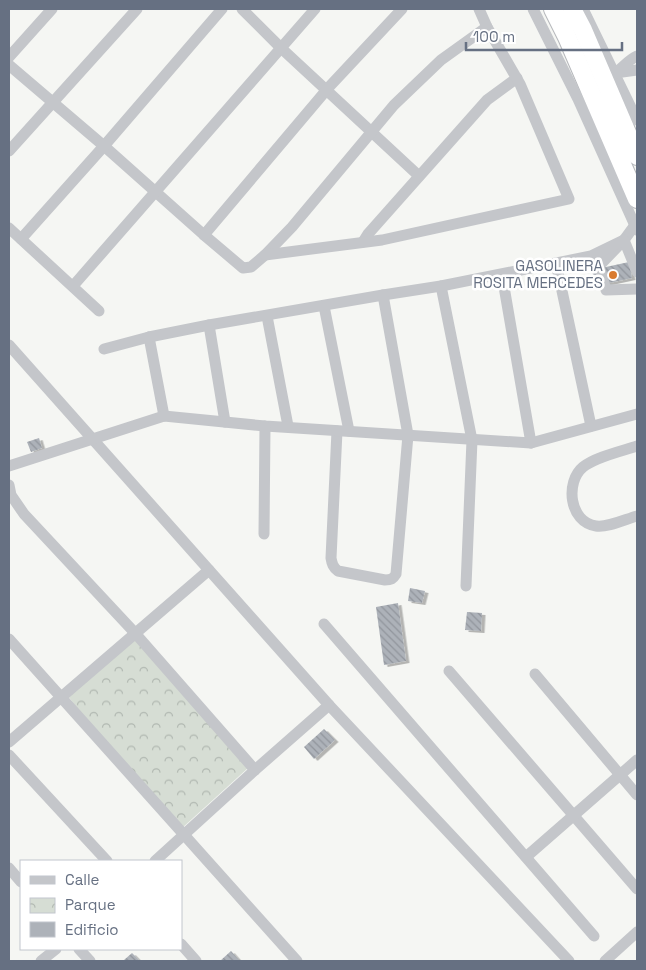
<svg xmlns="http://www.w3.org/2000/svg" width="646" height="970" font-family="'Space Grotesk',sans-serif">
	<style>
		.park { fill: url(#park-crowns) }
		.building { fill: url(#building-back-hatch); filter: url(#shadow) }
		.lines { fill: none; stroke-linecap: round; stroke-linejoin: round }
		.highway-casing { stroke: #b6b8bc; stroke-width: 20 }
		.minor { stroke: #c4c6ca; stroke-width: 11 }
		.highway { stroke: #fff; stroke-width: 18 }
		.poi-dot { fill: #da7b2f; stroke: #fff; stroke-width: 2 }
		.labels { text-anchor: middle; stroke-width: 5; stroke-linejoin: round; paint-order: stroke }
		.poi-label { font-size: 15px; fill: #667082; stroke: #fff; text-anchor: end }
	</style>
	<defs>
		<pattern id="park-crowns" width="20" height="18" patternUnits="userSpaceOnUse" patternTransform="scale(1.25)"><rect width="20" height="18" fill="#d6ddd4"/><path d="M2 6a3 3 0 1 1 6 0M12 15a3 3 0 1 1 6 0" fill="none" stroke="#b1b8b1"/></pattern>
		<pattern id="building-back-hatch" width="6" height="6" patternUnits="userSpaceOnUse" patternTransform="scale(1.25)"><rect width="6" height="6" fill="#adb2b9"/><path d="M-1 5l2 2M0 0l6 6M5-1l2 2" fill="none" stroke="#91959c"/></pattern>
		<filter id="shadow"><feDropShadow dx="3.5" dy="2" stdDeviation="0" flood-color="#0004"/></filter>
	</defs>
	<rect width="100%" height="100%" fill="#f5f6f3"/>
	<!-- park -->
	<polygon class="park" points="135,639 248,768 181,829 94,730 68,696"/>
	<!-- building -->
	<g class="building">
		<polygon points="629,262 632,278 595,286 592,270"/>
		<polygon points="39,438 42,448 31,452 27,442"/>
		<polygon points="410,588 425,591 422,603 408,601"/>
		<polygon points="398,603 406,661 384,665 376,607"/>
		<polygon points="467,612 482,613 481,631 465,630"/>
		<polygon points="324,729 335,740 314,759 304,747"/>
		<polygon points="231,951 240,961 220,961"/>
		<polygon points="132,953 140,961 125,961 124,960"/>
	</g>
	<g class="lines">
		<!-- highway casing -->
		<g class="highway-casing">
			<g id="highway">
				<polyline points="553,9 567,37 637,199"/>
				<polyline points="572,9 583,30 637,156"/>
			</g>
		</g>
		<!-- minor -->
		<g class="minor">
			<polyline points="242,9 281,48 419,176"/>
			<polyline points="533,9 578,99 637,230"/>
			<polyline points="583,9 637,120"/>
			<polyline points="9,57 52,9"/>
			<polyline points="9,65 104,146 204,235 243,268 251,267 265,255 292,227 394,105 441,60 487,27"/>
			<polyline points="615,73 637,70"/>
			<path d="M610,76C621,71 626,61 637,56"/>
			<polyline points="9,151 137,9"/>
			<polyline points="635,225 624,240 599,266 606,290 637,289"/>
			<polyline points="9,228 99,311"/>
			<polyline points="204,235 329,87 402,9"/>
			<polyline points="21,239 104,146 222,9"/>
			<polyline points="363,242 368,234 487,100 517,78"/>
			<polyline points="265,255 382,240 569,199 520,84 487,27 479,9"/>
			<polyline points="556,263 591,426"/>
			<polyline points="502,275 531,443"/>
			<polyline points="73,286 315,9"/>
			<polyline points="441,286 472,440 466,586"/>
			<polyline points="324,306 349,431"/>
			<polyline points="267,316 288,426"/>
			<polyline points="209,325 225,422"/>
			<polyline points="149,337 164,416"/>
			<polyline points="9,345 329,705 569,961"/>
			<polyline points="104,349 149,337 209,325 383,295 441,286 591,256 624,240 637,272"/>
			<path d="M337,431L331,558C332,564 333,567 338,571L385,580C391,580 393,579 396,574L408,435L383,295"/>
			<path d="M637,446C622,451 595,457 583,467C565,482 569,522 596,526C607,528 626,519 637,516"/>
			<polyline points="9,466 164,416 265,426 531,443 637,414"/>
			<polyline points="9,485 11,495 24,514 135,633 255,770"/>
			<polyline points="264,534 265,426"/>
			<polyline points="324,624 594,936"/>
			<polyline points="9,639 297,961"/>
			<polyline points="449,671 637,889"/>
			<polyline points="535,674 637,795"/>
			<polyline points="9,742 209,570"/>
			<polyline points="9,755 107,861"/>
			<polyline points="526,857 637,760"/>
			<polyline points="155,861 255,770 329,705"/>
			<polyline points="9,868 21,882"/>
			<polyline points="181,944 196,961"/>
			<polyline points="79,949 90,961"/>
			<polyline points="41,961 56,949"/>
			<polyline points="605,961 637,932"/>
		</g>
		<!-- highway -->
		<use href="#highway" class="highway"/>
	</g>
	<!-- markers -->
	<circle class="poi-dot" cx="613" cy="275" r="5"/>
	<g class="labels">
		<!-- poi labels -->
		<g class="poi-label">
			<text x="603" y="271">GASOLINERA<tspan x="603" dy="17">ROSITA MERCEDES</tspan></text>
		</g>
	</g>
	<!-- border -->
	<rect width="646" height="970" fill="none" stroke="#667082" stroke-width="20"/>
	<!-- legend -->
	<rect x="20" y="860" width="162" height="90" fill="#ffffff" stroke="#c2c6cd"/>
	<rect x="30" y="876" width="25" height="8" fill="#c4c6ca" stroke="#c2c6cd"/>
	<text x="65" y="885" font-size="15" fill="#667082">Calle</text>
	<rect x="30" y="898" width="25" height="15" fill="url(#park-crowns)" stroke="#c2c6cd"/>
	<text x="65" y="910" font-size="15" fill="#667082">Parque</text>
	<rect x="30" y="922" width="25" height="15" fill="#adb2b9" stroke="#c2c6cd"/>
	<text x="65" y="935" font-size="15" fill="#667082">Edificio</text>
	<!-- scale -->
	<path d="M466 42v8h156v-8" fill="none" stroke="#667082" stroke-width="2.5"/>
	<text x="473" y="42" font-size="15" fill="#667082" stroke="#ffffff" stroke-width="4" paint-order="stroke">100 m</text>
</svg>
